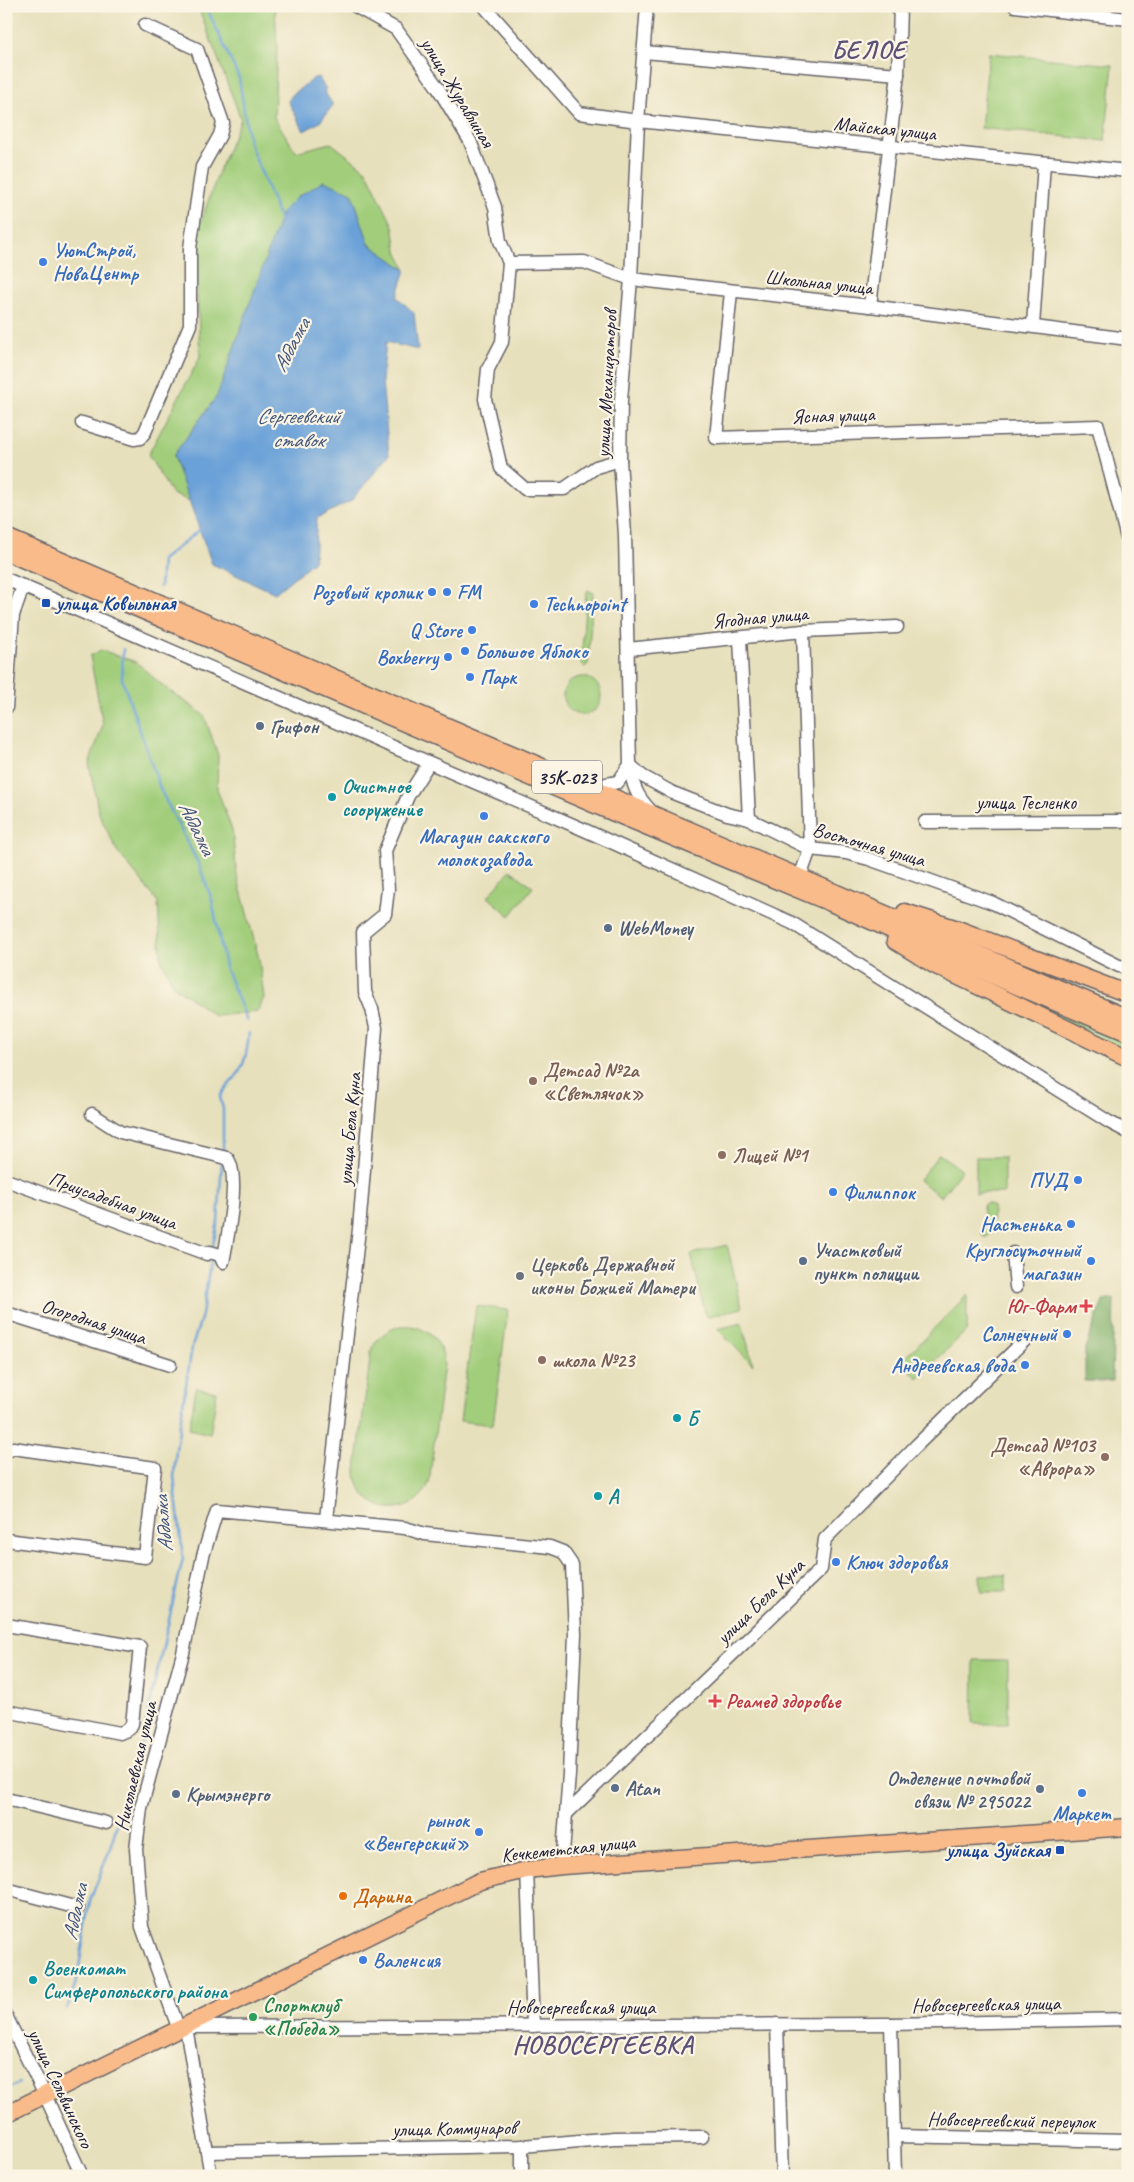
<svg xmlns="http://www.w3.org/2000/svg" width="1134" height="2182" font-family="Caveat,sans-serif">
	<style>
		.green { fill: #a2ce7b; stroke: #62785b }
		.forest { fill: #81b16b; stroke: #526a53 }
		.water { fill: #6ba1d8; stroke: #46628a }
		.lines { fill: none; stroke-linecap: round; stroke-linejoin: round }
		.stream { stroke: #6ba1d8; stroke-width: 2.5 }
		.minor-casing { stroke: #676468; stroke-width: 15 }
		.major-casing { stroke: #676468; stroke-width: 19 }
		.minor { stroke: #fff; stroke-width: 12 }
		.major { stroke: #fabb8b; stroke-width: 16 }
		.shop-dot { fill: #3f7fe0; stroke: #fcf5e5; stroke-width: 2 }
		.transit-dot { fill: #1a4fb4; stroke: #fcf5e5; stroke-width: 2 }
		.service-dot { fill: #5c6f8a; stroke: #fcf5e5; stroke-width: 2 }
		.culture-dot { fill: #0f9aa8; stroke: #fcf5e5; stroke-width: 2 }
		.education-dot { fill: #8d6e63; stroke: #fcf5e5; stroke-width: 2 }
		.worship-dot { fill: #6b7280; stroke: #fcf5e5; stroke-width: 2 }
		.health-dot { fill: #e0444e; stroke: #fcf5e5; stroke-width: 2 }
		.food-dot { fill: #e8710a; stroke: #fcf5e5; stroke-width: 2 }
		.leisure-dot { fill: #2e9e5b; stroke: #fcf5e5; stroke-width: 2 }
		.labels { text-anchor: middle; stroke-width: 4.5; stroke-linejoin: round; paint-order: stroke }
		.shield { fill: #fcf5e5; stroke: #63616e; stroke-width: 1 }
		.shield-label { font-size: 19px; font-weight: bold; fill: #22223b }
		.street-label { font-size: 20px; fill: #22223b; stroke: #fcf5e5 }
		.shop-label { font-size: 20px; font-weight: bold; fill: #366cbe; stroke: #fcf5e5; text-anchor: end }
		.transit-label { font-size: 20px; font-weight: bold; fill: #164399; stroke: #fcf5e5; text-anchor: start }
		.service-label { font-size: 20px; font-weight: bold; fill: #4e5e75; stroke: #fcf5e5; text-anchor: start }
		.culture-label { font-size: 20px; font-weight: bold; fill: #0d838f; stroke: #fcf5e5; text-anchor: start }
		.education-label { font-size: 20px; font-weight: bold; fill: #785e54; stroke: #fcf5e5; text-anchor: start }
		.worship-label { font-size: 20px; font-weight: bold; fill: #5b616d; stroke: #fcf5e5; text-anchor: start }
		.health-label { font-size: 20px; font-weight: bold; fill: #be3a42; stroke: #fcf5e5; text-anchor: end }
		.food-label { font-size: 20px; font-weight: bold; fill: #c56008; stroke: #fcf5e5; text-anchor: start }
		.leisure-label { font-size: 20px; font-weight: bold; fill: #27864d; stroke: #fcf5e5; text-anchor: start }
		.water-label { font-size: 21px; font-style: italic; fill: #3f557a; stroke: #fcf5e5 }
		.district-label { font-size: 25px; font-weight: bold; letter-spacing: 1px; fill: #5c5278; stroke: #fcf5e5 }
	</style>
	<rect width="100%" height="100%" fill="#fcf5e5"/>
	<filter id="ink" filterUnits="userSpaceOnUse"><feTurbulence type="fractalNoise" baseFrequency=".02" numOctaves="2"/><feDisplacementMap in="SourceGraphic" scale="10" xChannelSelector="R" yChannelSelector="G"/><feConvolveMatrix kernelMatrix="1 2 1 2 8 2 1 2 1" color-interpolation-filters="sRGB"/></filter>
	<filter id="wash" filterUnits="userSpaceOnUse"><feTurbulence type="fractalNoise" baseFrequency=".0096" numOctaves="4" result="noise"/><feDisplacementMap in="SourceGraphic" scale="20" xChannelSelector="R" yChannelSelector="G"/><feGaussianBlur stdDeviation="1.12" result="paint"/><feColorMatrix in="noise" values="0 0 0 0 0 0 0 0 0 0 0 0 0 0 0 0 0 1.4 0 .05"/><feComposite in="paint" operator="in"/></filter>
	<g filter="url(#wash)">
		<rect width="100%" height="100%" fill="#e7e0bc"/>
		<!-- green -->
		<g class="green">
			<polygon points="201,6 275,6 277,47 274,117 296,152 331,143 366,170 393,226 397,251 406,270 369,244 352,193 246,318 217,396 173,456 190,501 172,494 148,455 200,357 195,238 220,168 241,119 200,12"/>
			<polygon points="989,53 1113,65 1105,141 981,128"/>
			<polygon points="588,590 593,593 588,664 585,667 581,664 586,593"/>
			<polygon points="101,650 136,662 163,686 204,715 218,755 217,789 232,830 237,875 259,959 264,998 257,1012 215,1016 174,986 161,960 158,902 117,851 99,814 89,764 103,725 90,656"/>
			<circle cx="582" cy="696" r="19"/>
			<polygon points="510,870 533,887 510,916 488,897"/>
			<polygon points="939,958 1128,1038 1128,1052"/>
			<polygon points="939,1154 962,1170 941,1197 919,1180"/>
			<rect x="976" y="1157" width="28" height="36"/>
			<polygon points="988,1203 993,1207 992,1233 985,1238 982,1234 983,1207 984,1204"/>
			<polygon points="727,1245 742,1308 706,1317 691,1254"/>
			<polygon points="967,1295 967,1330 918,1378 901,1362"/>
			<polygon points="476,1306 508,1310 493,1425 460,1421"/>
			<polygon points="742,1323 753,1365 717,1329"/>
			<path d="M401,1326C425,1324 443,1340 444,1364L429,1483C412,1523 356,1513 356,1470L371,1351C377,1338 387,1329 401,1326Z"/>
			<polygon points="196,1388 217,1392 210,1434 189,1429"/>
			<polygon points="980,1575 1006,1575 1006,1592 981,1592"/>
			<polygon points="974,1660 1008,1660 1008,1724 973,1724"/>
		</g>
		<!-- forest -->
		<polygon class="forest" points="1114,1299 1112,1381 1085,1381 1085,1348 1103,1301"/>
		<!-- water -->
		<g class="water">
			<polygon points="318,77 326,89 324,91 333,105 320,122 304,131 288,101 293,94 314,78"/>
			<polygon points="324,181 352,193 369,244 406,270 397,297 414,313 418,350 386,342 382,381 389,455 351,501 317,518 314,561 275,593 212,564 173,456 217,396 282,212 297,197"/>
		</g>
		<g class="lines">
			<!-- stream -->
			<g class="stream">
				<polyline points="209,6 209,13 239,78 249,142 280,219"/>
				<polyline points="160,587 162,560 203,527"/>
				<polyline points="123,649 122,679 161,791 199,865 212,900 225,967 247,1021"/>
				<path d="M223,1153V1109L220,1097C225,1086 234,1081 239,1072C247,1059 247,1047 249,1033"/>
				<polyline points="212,1249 218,1222 222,1161"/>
				<polyline points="67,2009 77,1979 90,1901 109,1851 139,1752 183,1558 174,1477 176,1449 192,1347 202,1315 211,1257"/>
				<polyline points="6,2090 19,2083"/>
			</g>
		</g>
	</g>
	<g filter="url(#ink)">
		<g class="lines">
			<!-- minor casing -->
			<g class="minor-casing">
				<g id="minor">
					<polyline points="355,6 396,29 438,88 470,141 495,207 500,241 509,263 502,342 488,369 485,399 501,468 525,489 564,489 596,467 620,460"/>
					<polyline points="484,6 579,113 638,121 1128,171"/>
					<path d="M647,6L638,121L631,279L621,400L620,460L625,535L630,765C632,785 637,797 651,811"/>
					<polyline points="1015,6 1128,19"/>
					<polyline points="644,52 898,74"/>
					<polyline points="509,263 584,262 631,279 870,306 1128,339"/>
					<polyline points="731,292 716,438 1098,426 1128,542"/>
					<polyline points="870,306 898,74 900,6"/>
					<polyline points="1033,326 1044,163"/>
					<polyline points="82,423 134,439 140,438 145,432 190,325 190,248 202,167 220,135 223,123 197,49 145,25"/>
					<polyline points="6,579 580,828 792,923 1109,1122 1128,1132"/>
					<polyline points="740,638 749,819"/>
					<polyline points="628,649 803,631 897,627"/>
					<polyline points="6,708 13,615 23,586"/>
					<polyline points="630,765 642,776 673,793 727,814 749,819 810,849 846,853 869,859 993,903 1119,966 1128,967"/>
					<polyline points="590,787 618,782 630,765"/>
					<polyline points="925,822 1128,821"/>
					<polyline points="800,877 810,849 803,631"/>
					<path d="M6,1180L207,1254L210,1252L220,1255L223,1262C227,1240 241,1174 227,1158L120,1132L92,1114"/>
					<polyline points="1013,1253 1016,1287"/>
					<polyline points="6,1313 170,1365"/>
					<polyline points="6,1452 13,1448 155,1468 145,1557 6,1540"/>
					<polyline points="326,1519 359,1229 376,1028 372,1009 365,992 363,932 385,914 388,889 385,851 408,796 429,763"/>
					<polyline points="6,1625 140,1647 132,1724 129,1729 120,1733 6,1711"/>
					<polyline points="6,1799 106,1823"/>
					<polyline points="566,1814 821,1569 825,1539 917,1445 1025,1340"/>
					<polyline points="527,1870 533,2026"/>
					<polyline points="6,1889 78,1908"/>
					<polyline points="6,2016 45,2095 82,2176"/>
					<polyline points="777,2024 782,2176"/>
					<polyline points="891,2024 895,2176"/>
					<polyline points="179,2030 142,1927 136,1849 141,1808 183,1653 203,1556 217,1510 405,1528 425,1534 550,1547 563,1552 572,1565 575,1634 569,1774 562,1866"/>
					<polyline points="894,2136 1128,2141"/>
					<polyline points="522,2146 522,2176"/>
					<polyline points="207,2152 522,2146 614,2138 702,2137"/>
					<polyline points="211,2176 186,2027 891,2024 1128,2019"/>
				</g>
			</g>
			<!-- major casing -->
			<g class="major-casing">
				<g id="major">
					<polyline points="6,537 1128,1018"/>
					<polyline points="6,552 607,810 831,903 1005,981 1128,1033"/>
					<polyline points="905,912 955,928 1128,994"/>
					<polyline points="895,941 934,965 1128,1058"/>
					<polyline points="6,2114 480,1881 527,1870 562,1866 1128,1827"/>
				</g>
			</g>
			<!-- minor -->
			<use href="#minor" class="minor"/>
			<!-- major -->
			<use href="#major" class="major"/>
		</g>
	</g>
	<!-- markers -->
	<g class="shop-dot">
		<circle cx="43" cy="262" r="5"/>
		<circle cx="432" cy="592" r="5"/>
		<circle cx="447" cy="592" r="5"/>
		<circle cx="534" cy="604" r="5"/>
		<circle cx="472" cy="630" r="5"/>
		<circle cx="465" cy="651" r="5"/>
		<circle cx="448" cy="657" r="5"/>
		<circle cx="470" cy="677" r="5"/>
		<circle cx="484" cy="816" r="5"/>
		<circle cx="1078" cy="1180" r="5"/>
		<circle cx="833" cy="1192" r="5"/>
		<circle cx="1071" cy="1224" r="5"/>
		<circle cx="1091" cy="1261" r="5"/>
		<circle cx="1067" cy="1334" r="5"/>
		<circle cx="1025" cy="1365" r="5"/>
		<circle cx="836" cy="1562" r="5"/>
		<circle cx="1082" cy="1793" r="5"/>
		<circle cx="479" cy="1832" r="5"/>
		<circle cx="363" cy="1960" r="5"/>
	</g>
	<g class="transit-dot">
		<rect x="41" y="598" width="10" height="10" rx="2.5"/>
		<rect x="1055" y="1845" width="10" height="10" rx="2.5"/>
	</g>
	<g class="service-dot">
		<circle cx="260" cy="726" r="5"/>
		<circle cx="608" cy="928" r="5"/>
		<circle cx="803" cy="1261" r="5"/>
		<circle cx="615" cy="1788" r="5"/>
		<circle cx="1040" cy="1789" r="5"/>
		<circle cx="176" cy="1794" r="5"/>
	</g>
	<g class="culture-dot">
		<circle cx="332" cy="797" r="5"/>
		<circle cx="677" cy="1418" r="5"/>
		<circle cx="598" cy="1496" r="5"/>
		<circle cx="33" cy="1980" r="5"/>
	</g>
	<g class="education-dot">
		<circle cx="533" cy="1081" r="5"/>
		<circle cx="722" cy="1155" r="5"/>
		<circle cx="542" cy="1360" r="5"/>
		<circle cx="1105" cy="1457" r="5"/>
	</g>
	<circle class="worship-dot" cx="520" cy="1276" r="5"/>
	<g class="health-dot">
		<path d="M1083.5 1298.5h5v5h5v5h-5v5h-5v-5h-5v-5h5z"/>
		<path d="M712.5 1693.5h5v5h5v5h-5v5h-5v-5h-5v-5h5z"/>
	</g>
	<circle class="food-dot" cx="343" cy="1896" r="5"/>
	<circle class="leisure-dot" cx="253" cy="2017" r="5"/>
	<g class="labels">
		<!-- shield labels -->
		<rect class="shield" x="532" y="760.5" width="70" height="33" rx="4"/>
		<g class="shield-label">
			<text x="567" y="784">35К-023</text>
		</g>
		<!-- street labels -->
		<g class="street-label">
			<text transform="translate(458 92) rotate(59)" y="7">улица Журавлиная</text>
			<text transform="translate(885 128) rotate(6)" y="7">Майская улица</text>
			<text transform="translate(819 282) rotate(6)" y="7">Школьная улица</text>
			<text transform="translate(606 384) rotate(-87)" y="7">улица Механизаторов</text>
			<text transform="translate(833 415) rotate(-2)" y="7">Ясная улица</text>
			<text transform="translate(760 617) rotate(-5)" y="7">Ягодная улица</text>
			<text x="1026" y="809">улица Тесленко</text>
			<text transform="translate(869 844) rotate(16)" y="7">Восточная улица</text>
			<text transform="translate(349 1129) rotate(-85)" y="7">улица Бела Куна</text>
			<text transform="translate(113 1200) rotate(20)" y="7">Приусадебная улица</text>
			<text transform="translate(94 1321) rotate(18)" y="7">Огородная улица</text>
			<text transform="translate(760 1601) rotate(-44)" y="7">улица Бела Куна</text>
			<text transform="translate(135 1766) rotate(-77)" y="7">Николаевская улица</text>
			<text transform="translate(568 1848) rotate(-6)" y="7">Кечкеметская улица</text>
			<text transform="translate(986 2004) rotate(-1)" y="7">Новосергеевская улица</text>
			<text x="581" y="2014">Новосергеевская улица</text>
			<text transform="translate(61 2088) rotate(65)" y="7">улица Сельвинского</text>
			<text transform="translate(1011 2120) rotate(1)" y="7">Новосергеевский переулок</text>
			<text transform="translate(454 2128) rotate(-1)" y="7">улица Коммунаров</text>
		</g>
		<!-- shop labels -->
		<g class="shop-label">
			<text x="53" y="257" text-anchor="start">УютСтрой,<tspan x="53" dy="23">НоваЦентр</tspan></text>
			<text x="422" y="599">Розовый кролик</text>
			<text x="457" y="599" text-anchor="start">FM</text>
			<text x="544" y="611" text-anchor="start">Technopoint</text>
			<text x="462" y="637">Q Store</text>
			<text x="475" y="658" text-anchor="start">Большое Яблоко</text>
			<text x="438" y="664">Boxberry</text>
			<text x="480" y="684" text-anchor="start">Парк</text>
			<text x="484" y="843" text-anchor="middle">Магазин сакского<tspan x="484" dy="23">молокозавода</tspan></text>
			<text x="1068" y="1187">ПУД</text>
			<text x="843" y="1199" text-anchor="start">Филиппок</text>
			<text x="1061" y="1231">Настенька</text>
			<text x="1081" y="1257">Круглосуточный<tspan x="1081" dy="23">магазин</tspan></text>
			<text x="1057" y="1341">Солнечный</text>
			<text x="1015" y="1372">Андреевская вода</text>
			<text x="846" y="1569" text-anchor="start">Ключ здоровья</text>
			<text x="1082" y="1820" text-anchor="middle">Маркет</text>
			<text x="469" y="1827">рынок<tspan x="469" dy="23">«Венгерский»</tspan></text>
			<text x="373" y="1967" text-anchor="start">Валенсия</text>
		</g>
		<!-- transit labels -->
		<g class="transit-label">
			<text x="56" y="610">улица Ковыльная</text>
			<text x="1050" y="1857" text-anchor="end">улица Зуйская</text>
		</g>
		<!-- service labels -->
		<g class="service-label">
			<text x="270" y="733">Грифон</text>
			<text x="618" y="935">WebMoney</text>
			<text x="813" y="1257">Участковый<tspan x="813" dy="23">пункт полиции</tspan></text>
			<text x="1030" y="1785" text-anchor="end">Отделение почтовой<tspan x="1030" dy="23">связи № 295022</tspan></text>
			<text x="625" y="1795">Аtan</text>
			<text x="186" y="1801">Крымэнерго</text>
		</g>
		<!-- culture labels -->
		<g class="culture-label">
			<text x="342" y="793">Очистное<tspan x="342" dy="23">сооружение</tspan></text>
			<text x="687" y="1425">Б</text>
			<text x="608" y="1503">А</text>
			<text x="43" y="1975">Военкомат<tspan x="43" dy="23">Симферопольского района</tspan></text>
		</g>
		<!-- education labels -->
		<g class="education-label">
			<text x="543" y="1077">Детсад №2а<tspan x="543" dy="23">«Светлячок»</tspan></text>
			<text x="732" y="1162">Лицей №1</text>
			<text x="552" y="1367">школа №23</text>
			<text x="1095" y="1452" text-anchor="end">Детсад №103<tspan x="1095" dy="23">«Аврора»</tspan></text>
		</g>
		<!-- worship labels -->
		<g class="worship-label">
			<text x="530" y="1271">Церковь Державной<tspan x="530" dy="23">иконы Божией Матери</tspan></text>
		</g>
		<!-- health labels -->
		<g class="health-label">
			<text x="1076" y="1313">Юг-Фарм</text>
			<text x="726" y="1708" text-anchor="start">Реамед здоровье</text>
		</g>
		<!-- food labels -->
		<g class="food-label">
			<text x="353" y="1903">Дарина</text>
		</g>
		<!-- leisure labels -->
		<g class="leisure-label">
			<text x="263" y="2012">Спортклуб<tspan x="263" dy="23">«Победа»</tspan></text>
		</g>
		<!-- water labels -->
		<g class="water-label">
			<text transform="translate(291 345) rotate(-62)" y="7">Абдалка</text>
			<text x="298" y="423">Сергеевский<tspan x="298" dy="24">ставок</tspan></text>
			<text transform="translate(197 828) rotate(64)" y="7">Абдалка</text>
			<text transform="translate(163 1524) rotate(-95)" y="7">Абдалка</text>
			<text transform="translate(75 1912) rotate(-78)" y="7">Абдалка</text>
		</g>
		<!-- district labels -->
		<g class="district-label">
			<text x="869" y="58">БЕЛОЕ</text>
			<text x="603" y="2053">НОВОСЕРГЕЕВКА</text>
		</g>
	</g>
	<!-- margin -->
	<rect width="1134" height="2182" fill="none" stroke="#fcf5e5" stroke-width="25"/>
</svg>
